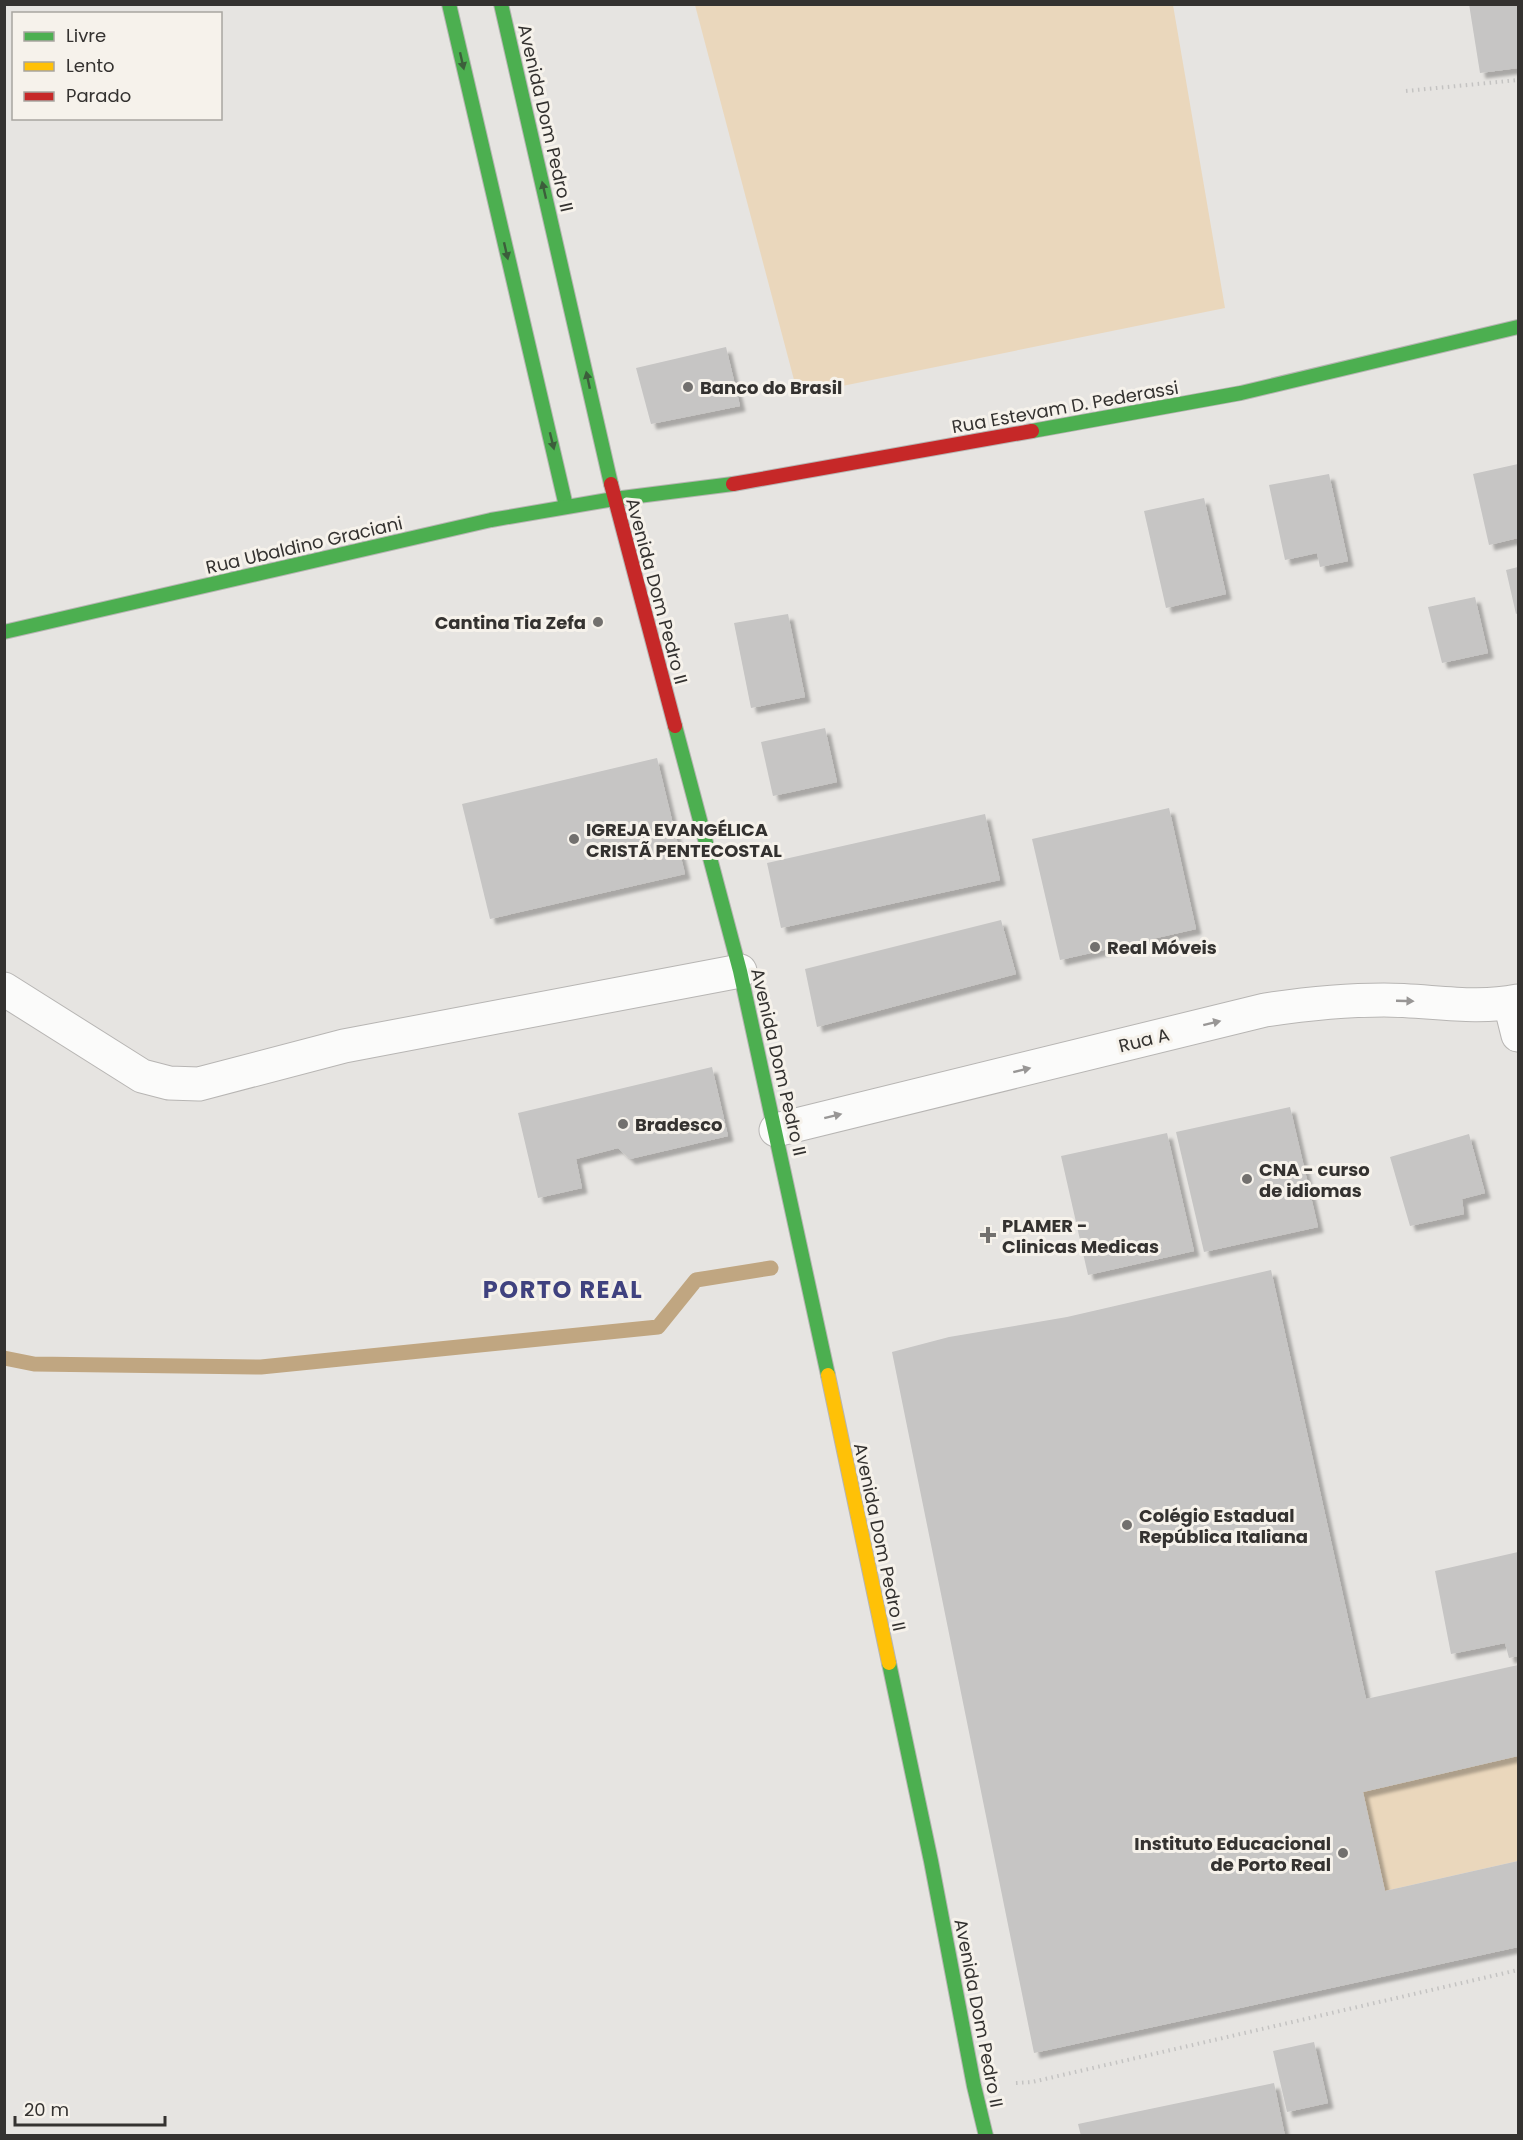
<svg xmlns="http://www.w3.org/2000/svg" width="1523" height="2140" font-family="Poppins,sans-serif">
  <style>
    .green { fill: #ead7bc }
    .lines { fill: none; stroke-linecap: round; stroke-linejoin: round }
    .stream { stroke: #c0a681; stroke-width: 15 }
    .building { fill: #c6c5c4; filter: url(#shadow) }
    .street-casing { stroke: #b7b5b3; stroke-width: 35 }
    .fast-casing { stroke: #b7b5b3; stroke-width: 16 }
    .slow-casing { stroke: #b7b5b3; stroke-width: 16 }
    .jam-casing { stroke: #b7b5b3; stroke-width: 16 }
    .path { stroke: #c4c3c2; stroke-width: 4; stroke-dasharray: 1.5 4.5; stroke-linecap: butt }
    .street { stroke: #fbfbfa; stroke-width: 33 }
    .fast { stroke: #4caf50; stroke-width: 14 }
    .slow { stroke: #ffc107; stroke-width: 14 }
    .jam { stroke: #c62828; stroke-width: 14 }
    .oneway { fill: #3c5e3b }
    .oneway2 { fill: #989695 }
    .poi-dot { fill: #72706e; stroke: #f6f2eb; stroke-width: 2 }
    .labels { text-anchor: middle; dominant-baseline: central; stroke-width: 6; stroke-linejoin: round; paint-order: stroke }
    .street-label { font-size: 18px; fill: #343230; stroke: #f6f2eb }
    .poi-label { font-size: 18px; font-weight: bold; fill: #343230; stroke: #f6f2eb; text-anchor: start }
    .district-label { font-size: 24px; font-weight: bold; letter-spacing: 1.5px; fill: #40427f; stroke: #f6f2eb }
  </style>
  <defs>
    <filter id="shadow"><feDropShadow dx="5.5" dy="5.5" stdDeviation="1.5" flood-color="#0004"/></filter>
  </defs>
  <rect width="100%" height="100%" fill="#e6e4e1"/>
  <g class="green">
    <path d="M695,5H1173L1225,308L798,395Z"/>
    <path d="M1518,1756V1861L1385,1891L1363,1792Z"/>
  </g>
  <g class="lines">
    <path class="stream" d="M4,1358L34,1364L261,1367L658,1327L696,1280L771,1268"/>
  </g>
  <g class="building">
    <path d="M1469,4H1518V68L1480,73Z"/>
    <path d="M726,347L740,406L651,424L636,368Z"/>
    <path d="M1518,464V538L1489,545L1473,474Z"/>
    <path d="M1329,474L1348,561L1320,567L1317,553L1285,560L1269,485Z"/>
    <path d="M1204,498L1226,594L1166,608L1144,511Z"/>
    <path d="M1518,567V613L1516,614L1506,570Z"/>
    <path d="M1475,597L1488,653L1442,663L1428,607Z"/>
    <path d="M788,614L805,697L751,708L734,623Z"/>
    <path d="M825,728L837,782L773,796L761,742Z"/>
    <path d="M657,758L685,874L490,919L462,804Z"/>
    <path d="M1169,808L1196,929L1060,960L1032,839Z"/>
    <path d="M985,814L1000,880L781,928L767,863Z"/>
    <path d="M1001,920L1016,974L817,1027L805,969Z"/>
    <path d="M712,1067L728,1136L630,1159L618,1148L576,1159L582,1188L538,1198L518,1113Z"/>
    <path d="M1290,1107L1318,1227L1204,1252L1176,1132Z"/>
    <path d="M1167,1133L1194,1251L1088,1275L1061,1156Z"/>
    <path d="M1469,1134L1485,1193L1462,1199L1464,1214L1410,1226L1390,1157Z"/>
    <path d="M1271,1270L1366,1699L1518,1665V1756L1363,1792L1385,1891L1518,1861V1947L1034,2053L892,1352L949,1337L1067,1317Z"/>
    <path d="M1518,1552V1656L1509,1658L1505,1643L1451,1654L1435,1571Z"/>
    <path d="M1314,2042L1328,2103L1287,2112L1273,2051Z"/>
    <path d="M1274,2083L1285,2136H1081L1078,2124Z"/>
  </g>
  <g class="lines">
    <g class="street-casing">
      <g id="street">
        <path d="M4,989L142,1076L169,1083L199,1084L344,1046L740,971"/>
        <path d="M1510,1003L1518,1035"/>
        <path d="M776,1130L1265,1010C1305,1004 1344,1000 1384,1000C1429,1000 1474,1010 1518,1001"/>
      </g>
    </g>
    <g class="fast-casing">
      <g id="fast">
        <path d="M449,4L566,506"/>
        <path d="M501,4L611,484"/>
        <path d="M1032,431L1241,393L1518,327"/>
        <path d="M4,632L491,520L614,499L733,484"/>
        <path d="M675,726L740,971L828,1375"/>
        <path d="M889,1663L931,1861L974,2086L986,2136"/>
      </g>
    </g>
    <g class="slow-casing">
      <path id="slow" d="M828,1375L889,1663"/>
    </g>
    <g class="jam-casing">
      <g id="jam">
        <path d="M611,484L675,726"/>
        <path d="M733,484L1032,431"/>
      </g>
    </g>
    <g class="path">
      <path d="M1406,91L1518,80"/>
      <path d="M1016,2083L1032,2082L1518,1970"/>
    </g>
    <use href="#street" class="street"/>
    <use href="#fast" class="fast"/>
    <use href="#slow" class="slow"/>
    <use href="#jam" class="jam"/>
  </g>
  <defs><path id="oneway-solid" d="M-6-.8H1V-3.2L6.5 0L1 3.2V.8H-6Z" transform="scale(1.5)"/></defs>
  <g class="oneway">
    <use href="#oneway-solid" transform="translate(462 61) rotate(77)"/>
    <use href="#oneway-solid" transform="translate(544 190) rotate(-103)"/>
    <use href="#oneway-solid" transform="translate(506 251) rotate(77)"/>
    <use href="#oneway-solid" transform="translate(588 380) rotate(-102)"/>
    <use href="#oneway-solid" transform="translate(552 441) rotate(76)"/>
  </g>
  <g class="oneway2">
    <use href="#oneway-solid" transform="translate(1405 1001) rotate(2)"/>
    <use href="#oneway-solid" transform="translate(1212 1023) rotate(-14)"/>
    <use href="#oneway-solid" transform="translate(1022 1070) rotate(-14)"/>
    <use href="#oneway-solid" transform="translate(833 1116) rotate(-14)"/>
  </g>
  <g class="poi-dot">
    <circle cx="688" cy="387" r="6"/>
    <circle cx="598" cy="622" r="6"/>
    <circle cx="574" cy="839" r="6"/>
    <circle cx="1095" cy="947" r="6"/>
    <circle cx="623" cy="1124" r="6"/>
    <circle cx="1247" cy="1179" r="6"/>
    <path d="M985 1226h6v6h6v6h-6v6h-6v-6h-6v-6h6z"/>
    <circle cx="1127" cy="1525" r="6"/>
    <circle cx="1343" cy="1853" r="6"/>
  </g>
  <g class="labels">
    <g class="street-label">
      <text transform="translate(546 118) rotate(77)">Avenida Dom Pedro II</text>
      <text transform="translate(1065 407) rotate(-10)">Rua Estevam D. Pederassi</text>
      <text transform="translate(304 545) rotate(-13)">Rua Ubaldino Graciani</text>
      <text transform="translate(657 591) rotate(75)">Avenida Dom Pedro II</text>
      <text transform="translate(1144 1040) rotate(-14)">Rua A</text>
      <text transform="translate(779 1062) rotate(77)">Avenida Dom Pedro II</text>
      <text transform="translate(880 1537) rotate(78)">Avenida Dom Pedro II</text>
      <text transform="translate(979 2013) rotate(79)">Avenida Dom Pedro II</text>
    </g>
    <g class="poi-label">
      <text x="700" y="387">Banco do Brasil</text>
      <text x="586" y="622" text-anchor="end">Cantina Tia Zefa</text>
      <text x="586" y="829">IGREJA EVANGÉLICA<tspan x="586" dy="21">CRISTÃ PENTECOSTAL</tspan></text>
      <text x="1107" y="947">Real Móveis</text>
      <text x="635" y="1124">Bradesco</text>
      <text x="1259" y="1169">CNA - curso<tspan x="1259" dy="21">de idiomas</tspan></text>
      <text x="1002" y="1225">PLAMER -<tspan x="1002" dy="21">Clinicas Medicas</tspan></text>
      <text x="1139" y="1515">Colégio Estadual<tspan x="1139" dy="21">República Italiana</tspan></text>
      <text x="1331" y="1843" text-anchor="end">Instituto Educacional<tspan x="1331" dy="21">de Porto Real</tspan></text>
    </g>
    <g class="district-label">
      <text x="563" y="1289">PORTO REAL</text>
    </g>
  </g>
  <rect width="1523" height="2140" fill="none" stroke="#343230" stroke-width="12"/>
  <rect x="12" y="12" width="210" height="108" fill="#f6f2eb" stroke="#a8a5a0" stroke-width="1.5"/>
  <rect x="24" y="32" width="30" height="9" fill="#4caf50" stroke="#a8a5a0" stroke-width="1.5"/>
  <text x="66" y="42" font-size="18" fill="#343230">Livre</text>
  <rect x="24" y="62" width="30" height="9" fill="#ffc107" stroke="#a8a5a0" stroke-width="1.5"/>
  <text x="66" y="72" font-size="18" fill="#343230">Lento</text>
  <rect x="24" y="92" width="30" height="9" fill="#c62828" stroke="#a8a5a0" stroke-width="1.5"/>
  <text x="66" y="102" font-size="18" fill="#343230">Parado</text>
  <path d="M15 2116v9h150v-9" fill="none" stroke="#343230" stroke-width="3"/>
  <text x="24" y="2116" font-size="18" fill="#343230" stroke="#f6f2eb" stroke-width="4.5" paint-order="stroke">20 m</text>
</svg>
